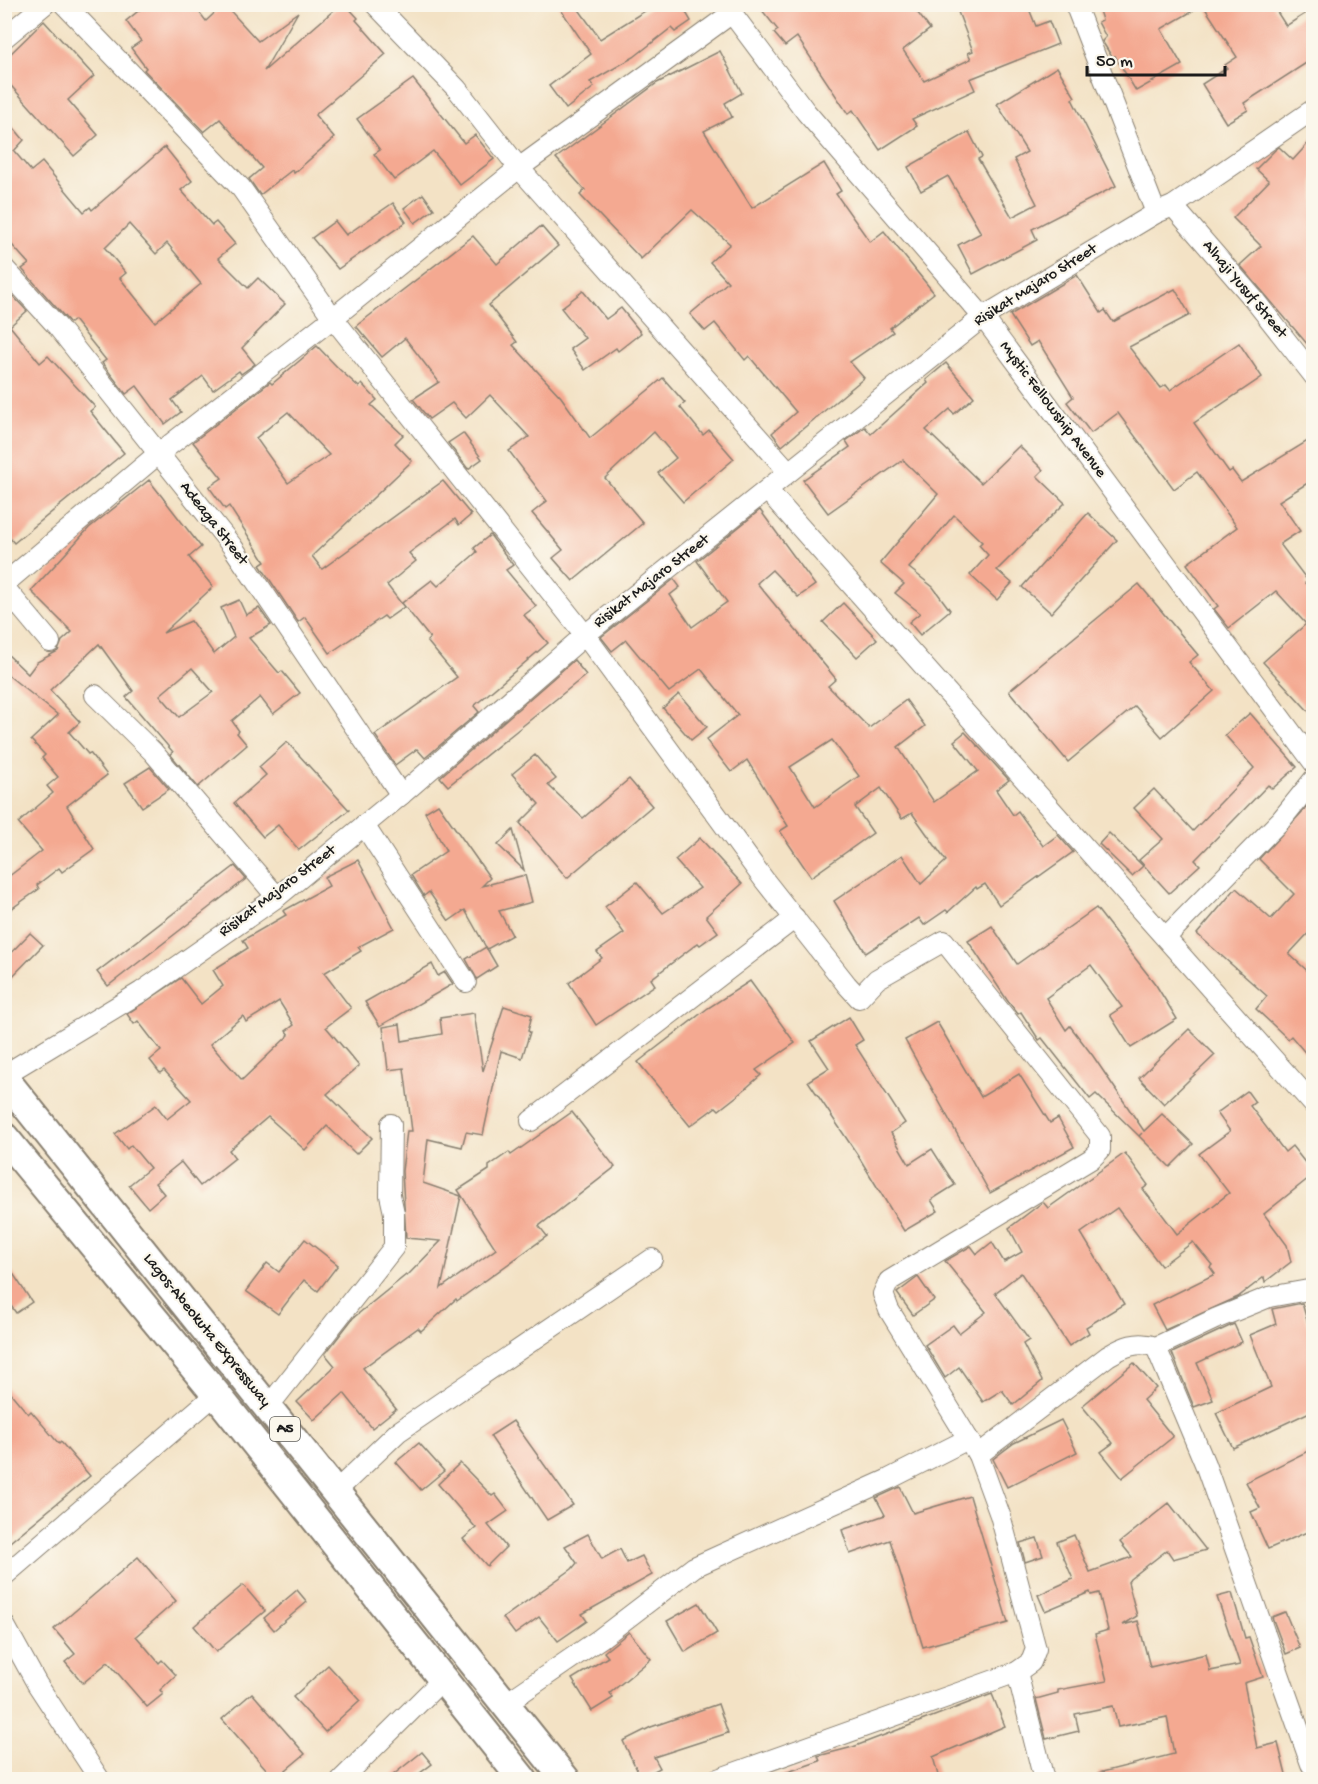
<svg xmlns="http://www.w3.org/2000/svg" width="1318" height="1784" font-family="'Gochi Hand',sans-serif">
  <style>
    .building { fill: #f4a991; fill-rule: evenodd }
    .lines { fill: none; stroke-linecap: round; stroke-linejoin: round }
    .minor-casing { stroke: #887f70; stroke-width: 22 }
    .highway-casing { stroke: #887f70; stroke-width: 32 }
    .minor { stroke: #fff; stroke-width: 20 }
    .highway { stroke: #fff; stroke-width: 28 }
    .labels { text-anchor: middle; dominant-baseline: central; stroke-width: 4.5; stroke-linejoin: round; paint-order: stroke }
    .shield { fill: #fbf7ec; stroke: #5f5e5a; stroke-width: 1.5 }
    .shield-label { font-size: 15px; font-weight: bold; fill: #1c1c1c }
    .street-label { font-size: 16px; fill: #1c1c1c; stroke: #fbf7ec }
  </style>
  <rect width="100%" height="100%" fill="#fbf7ec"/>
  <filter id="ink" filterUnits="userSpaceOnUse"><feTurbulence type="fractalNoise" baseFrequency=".0167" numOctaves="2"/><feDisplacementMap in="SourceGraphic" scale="12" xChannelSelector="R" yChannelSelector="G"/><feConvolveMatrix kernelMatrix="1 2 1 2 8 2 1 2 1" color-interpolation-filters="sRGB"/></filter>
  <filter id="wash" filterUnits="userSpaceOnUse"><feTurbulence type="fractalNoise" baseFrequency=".008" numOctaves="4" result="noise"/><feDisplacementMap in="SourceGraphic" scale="24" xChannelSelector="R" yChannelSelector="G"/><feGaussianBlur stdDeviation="1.35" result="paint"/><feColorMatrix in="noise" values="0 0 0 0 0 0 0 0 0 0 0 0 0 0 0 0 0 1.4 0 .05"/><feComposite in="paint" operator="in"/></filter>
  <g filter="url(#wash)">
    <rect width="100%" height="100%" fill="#f3e2c5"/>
    <g id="blocks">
      <g class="building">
        <path d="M147,4H193L206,21L224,4L258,41L298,12L264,71L341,4H345L358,18L356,20L386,54L315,115L334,138L294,173L292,170L260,195L249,179L262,168L220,119L204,132L144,70L146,68L131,48L141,41L126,21Z"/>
        <path d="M557,4H575L600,39L656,4H681L691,21L675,32L671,28L634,57L590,82L594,87L566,109L549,86L591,54Z"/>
        <path d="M757,4H911L930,29L903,50L924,81L971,59L968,53L973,51L955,4H1027L1036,26L1049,21L1058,44L970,79L975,90L912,119L917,126L880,150L853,110L848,114L797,37L785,46L774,33L778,30Z"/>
        <path d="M1097,4H1272L1286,26L1314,8V58L1244,103L1248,110L1226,123L1202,84L1227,68L1225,65L1237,57L1203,5L1161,29L1182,65L1136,91L1115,56L1112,57L1102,41L1106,37L1098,22L1102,20Z"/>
        <path d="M44,21L94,76L68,100L98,135L74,156L4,78V60Z"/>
        <path d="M720,51L742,93L725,103L732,117L704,131L752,208L824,163L841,191L836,194L870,242L884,231L934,293L890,328L893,332L850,362L864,378L782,446L772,433L796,412L749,356L745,360L715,323L705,331L690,314L728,282L710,262L730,244L692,210L641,259L580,195L585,190L556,158L657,83Z"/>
        <path d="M1057,67L1075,97L1072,99L1116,186L1032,229L1037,240L973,274L958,245L981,233L948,176L921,191L908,167L969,132L982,157L978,159L1012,217L1037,204L1014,159L1027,152L997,104Z"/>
        <path d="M413,79L464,143L475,135L494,159L460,185L433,151L394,180L374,154L380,150L357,119Z"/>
        <path d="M4,116L24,140L14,151L31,171L42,162L84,212L90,207L92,210L165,147L192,181L181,190L212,225L216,222L235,244L218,258L248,288L258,278L285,304L242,348L255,364L241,374L239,371L213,390L203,376L172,400L181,412L165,424L137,386L126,394L102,363L106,360L74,320L70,323L22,269L29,264L4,236ZM129,224L156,254L167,243L201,284L155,322L120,278L126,273L105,248Z"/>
        <path d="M1314,137V352L1240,265L1261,246L1233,218L1269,181L1256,169L1275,150L1279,147L1293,160Z"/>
        <path d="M423,194L434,209L415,223L404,208Z"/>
        <path d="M393,203L406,222L338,269L312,238L335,221L346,235Z"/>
        <path d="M541,226L558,246L489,305L517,342L513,345L561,397L590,438L663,378L685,403L680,407L703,435L709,430L734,459L683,502L658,473L676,458L654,432L605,478L643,523L573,581L553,558L563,550L532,513L547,501L509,451L529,437L490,395L466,418L452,403L429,419L413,399L439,382L405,338L382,357L356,326L473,236L497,264Z"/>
        <path d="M1077,275L1101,313L1105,310L1113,322L1175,289L1190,315L1129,347L1161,388L1166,385L1170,390L1239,343L1262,377L1194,423L1229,472L1232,470L1241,482L1314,437V479L1279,501L1300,531L1280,544L1308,581L1305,583L1314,592V717L1263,662L1306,624L1276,591L1229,628L1214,609L1218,606L1187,564L1237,527L1197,472L1174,489L1118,413L1091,433L1067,402L1073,397L1038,341L1030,346L1010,315Z"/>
        <path d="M583,291L606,319L621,308L641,333L618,351L616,348L585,370L570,349L585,338L561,308Z"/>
        <path d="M12,295L27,311L10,326L40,363L48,356L95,407L90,411L124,453L14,543L4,531V301Z"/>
        <path d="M317,346L340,370L359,387L362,384L377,400L371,405L403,435L395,443L412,461L312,556L322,569L443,481L471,515L459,525L455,519L409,553L416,561L387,585L404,607L387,619L384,616L330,653L305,617L298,622L260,565L265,562L229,506L225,509L209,487L222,478L193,442L270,382L272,384ZM288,412L329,455L288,483L256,438Z"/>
        <path d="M946,363L974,397L954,414L950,409L926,430L981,483L1019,446L1043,470L1037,476L1065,503L997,570L1012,583L997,600L970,575L988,555L979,545L982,542L954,515L909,568L933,587L950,610L920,635L909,622L920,613L895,593L904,584L880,563L938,494L903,460L828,513L803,480L850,447L846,441L865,427L871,434L928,383L926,380Z"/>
        <path d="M463,433L482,459L468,469L448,443Z"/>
        <path d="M149,480L201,547L189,557L213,587L163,633L191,621L214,654L234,637L221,608L239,600L246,615L259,608L271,625L249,638L279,673L282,671L300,693L273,714L260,697L232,721L239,731L237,733L247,745L198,787L170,754L173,752L126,697L133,691L99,644L50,690L80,722L69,732L88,754L90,753L107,775L67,806L94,849L62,872L59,868L37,885L39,889L4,914V880L42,851L18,823L53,793L47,786L58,777L42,758L45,755L31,740L58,715L4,672V651L28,674L37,662L58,651L62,641L72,632L31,591L89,528ZM192,668L213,692L179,717L160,695Z"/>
        <path d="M760,510L815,585L798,597L772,570L757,583L836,679L828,686L869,728L906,700L925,726L898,747L934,802L978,771L954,741L965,732L1009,780L996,790L1013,815L1018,811L1043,846L1058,835L1073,852L999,905L985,884L977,889L976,887L948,912L946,910L924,925L919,918L866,953L834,901L902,855L921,884L946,861L912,813L902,819L881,788L855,807L873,833L811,877L780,831L788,826L747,760L731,772L706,740L738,715L701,669L669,692L626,640L612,651L601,637L674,579L680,587L670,595L692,627L727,602L697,561ZM832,740L859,776L815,807L790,767Z"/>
        <path d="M1088,513L1117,540L1051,613L1022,587Z"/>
        <path d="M490,535L513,565L506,570L536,606L524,615L548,643L474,706L479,712L425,758L417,749L395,765L375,735L457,677L427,641L430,638L402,603L432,580L438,586L477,552L474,548Z"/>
        <path d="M1139,584L1198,655L1189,662L1214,691L1162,737L1135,706L1068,762L1009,691Z"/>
        <path d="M843,603L877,639L857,657L823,622Z"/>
        <path d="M574,660L586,675L448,786L440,777Z"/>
        <path d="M679,694L707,727L691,740L663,708Z"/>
        <path d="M1250,713L1297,767L1272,789L1268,785L1195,860L1200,865L1169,893L1139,860L1163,839L1134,808L1154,789L1193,831L1254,768L1225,735Z"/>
        <path d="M287,742L349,810L299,850L278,825L263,837L234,803L266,775L259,767Z"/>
        <path d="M535,755L556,779L548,785L583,818L629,779L652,806L567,878L520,823L539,804L512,774Z"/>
        <path d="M150,767L169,789L142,807L125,783Z"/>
        <path d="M1314,799V927L1289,954L1314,977V1063L1291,1036L1288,1039L1256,1009L1267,996L1197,934L1236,888L1271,919L1294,894L1259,859Z"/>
        <path d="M438,804L490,878L482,886L525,875L532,902L499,911L512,935L487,949L465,910L449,921L429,892L424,896L411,875L446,851L425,812Z"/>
        <path d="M513,830L524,870L498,845Z"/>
        <path d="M1109,833L1143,866L1132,876L1099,844Z"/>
        <path d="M700,838L742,884L706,916L718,932L700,945L698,943L651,979L655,985L596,1025L569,983L602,958L597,952L624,933L605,907L637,882L663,913L700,888L675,860Z"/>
        <path d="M358,860L394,928L358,947L361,951L324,973L351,1008L326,1027L359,1066L327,1094L372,1138L356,1154L327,1126L305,1150L268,1117L229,1150L235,1158L200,1186L181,1162L155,1183L164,1194L148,1208L129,1185L150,1168L131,1145L127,1149L115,1134L156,1105L167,1119L191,1100L164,1070L160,1073L150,1060L161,1051L138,1021L134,1024L127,1014L181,978L201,1004L223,986L213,970L248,948L243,940L286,915L283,911L329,886L324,877ZM279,1001L294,1025L286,1031L289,1035L242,1080L210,1044L243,1016L246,1022Z"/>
        <path d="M235,866L246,879L108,986L97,972Z"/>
        <path d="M1096,908L1156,985L1177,1019L1131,1048L1110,1015L1122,1007L1091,965L1046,998L1066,1030L1070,1026L1093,1056L1144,1131L1162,1114L1193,1144L1170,1167L1139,1136L1142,1133L1139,1136L1096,1094L1090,1099L1042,1038L1039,1040L1021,1012L1018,1014L1007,1000L968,941L992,926L1017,964Z"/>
        <path d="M30,933L43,945L4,985V960Z"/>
        <path d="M486,947L497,966L477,979L466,959Z"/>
        <path d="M432,964L438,976L445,972L453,984L380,1026L365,1002Z"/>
        <path d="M750,981L795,1043L756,1070L761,1075L737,1096L719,1110L716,1107L690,1126L638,1062L708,1008Z"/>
        <path d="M504,1006L532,1015L528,1031L530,1032L522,1058L501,1051L483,1135L466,1132L462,1147L428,1139L423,1183L461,1196L441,1288L496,1249L458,1190L489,1170V1166L509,1152L511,1155L572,1112L615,1167L539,1226L547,1236L457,1301L456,1299L421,1331L418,1328L363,1368L396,1409L372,1428L344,1393L314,1420L297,1402L335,1366L325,1354L353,1318L406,1275L407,1276L441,1241L406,1238L402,1171L407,1131H412L404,1068L388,1070L383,1027L400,1024L402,1041L442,1034L440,1018L474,1013L483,1071Z"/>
        <path d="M849,1017L863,1040L855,1045L905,1123L891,1133L909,1164L932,1149L955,1185L931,1200L938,1211L904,1231L857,1154L808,1081L829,1068L811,1041Z"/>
        <path d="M937,1022L981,1097L1019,1074L1050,1123L1058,1118L1074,1147L990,1193L905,1040Z"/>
        <path d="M1189,1029L1215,1055L1164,1104L1139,1078Z"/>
        <path d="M1247,1091L1255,1102L1250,1106L1285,1152L1292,1146L1314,1174L1264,1214L1287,1245L1291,1262L1265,1282L1264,1277L1238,1297L1165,1330L1152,1305L1215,1274L1210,1267L1212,1265L1193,1242L1161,1266L1117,1208L1081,1233L1124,1304L1086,1327L1089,1333L1069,1346L1021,1273L995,1293L1029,1340L1023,1344L1042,1381L1013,1405L1002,1390L983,1402L959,1367L945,1378L925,1345L953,1325L959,1333L986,1312L945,1261L971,1246L977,1254L992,1242L1004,1262L1022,1252L1009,1228L1043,1202L1048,1208L1125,1153L1148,1185L1143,1189L1177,1234L1229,1193L1199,1154L1230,1131L1217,1113Z"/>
        <path d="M305,1239L338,1265L318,1291L304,1280L278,1314L246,1291L267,1263L279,1272Z"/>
        <path d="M4,1260L32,1302L16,1313L4,1296Z"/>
        <path d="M918,1277L934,1300L913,1315L897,1293Z"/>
        <path d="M1302,1303L1314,1344V1410L1233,1448L1216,1413L1271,1387L1250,1335L1276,1324L1272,1309Z"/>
        <path d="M1234,1324L1242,1342L1197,1363L1213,1400L1194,1407L1172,1353Z"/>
        <path d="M1134,1363L1156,1388L1143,1400L1173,1437L1122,1478L1101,1452L1113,1443L1082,1406Z"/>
        <path d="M4,1385L28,1414L31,1411L59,1444L61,1442L90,1476L4,1547Z"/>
        <path d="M1061,1420L1077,1452L1007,1487L993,1459L1014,1443Z"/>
        <path d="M513,1421L573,1505L547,1520L490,1436Z"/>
        <path d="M419,1443L444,1471L421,1490L396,1462Z"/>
        <path d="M1314,1448V1529L1268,1549L1251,1512L1260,1508L1246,1482Z"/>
        <path d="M460,1463L492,1496L495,1494L508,1511L488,1525L506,1547L487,1566L463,1539L476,1528L438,1484Z"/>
        <path d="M900,1487L913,1513L970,1496L1008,1623L923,1647L890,1540L850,1554L842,1530L885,1515L876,1498Z"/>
        <path d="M1169,1503L1206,1550L1173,1559L1167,1550L1130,1579L1128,1582L1137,1616L1123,1625L1138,1621L1150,1667L1206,1654L1210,1671L1240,1665L1217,1597L1232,1593L1245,1638L1249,1637L1263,1677L1244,1683L1257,1748L1278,1743L1287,1779H1098V1773L1174,1754L1167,1717L1118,1727L1113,1706L1075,1714L1079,1731L1046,1739L1036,1699L1058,1693V1690L1107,1681L1095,1634L1108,1630L1099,1593L1091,1595L1090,1592L1045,1611L1038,1595L1073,1579L1057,1542L1074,1535L1090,1572L1132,1557L1120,1542Z"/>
        <path d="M588,1534L602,1559L620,1549L627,1563L642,1556L652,1575L582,1614L587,1621L558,1641L539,1617L515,1634L503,1618L572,1569L577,1563L565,1546Z"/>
        <path d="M1037,1538L1043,1556L1025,1562L1020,1543Z"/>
        <path d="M138,1557L176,1601L136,1636L159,1663L162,1660L176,1675L160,1690L163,1694L147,1707L108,1662L83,1683L65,1662L75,1654L54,1629Z"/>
        <path d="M243,1585L265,1611L216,1652L194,1626Z"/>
        <path d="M297,1590L307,1602L274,1630L264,1618Z"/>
        <path d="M699,1603L717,1633L685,1652L667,1621Z"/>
        <path d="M1285,1612L1300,1648L1286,1654L1272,1617Z"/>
        <path d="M629,1632L651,1659L610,1693L613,1698L592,1711L572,1679L608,1657L604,1652Z"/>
        <path d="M328,1665L360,1700L325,1732L293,1697Z"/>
        <path d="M252,1693L305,1754L275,1779L222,1719Z"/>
        <path d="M992,1694L1005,1726L933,1757L939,1779H774L773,1777L820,1761L818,1756L853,1747Z"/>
        <path d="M718,1704L728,1733L654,1757L660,1768L641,1778L623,1741L651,1727Z"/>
        <path d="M422,1752L432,1764L412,1779H388Z"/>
      </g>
    </g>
  </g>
  <g filter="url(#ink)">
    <use href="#blocks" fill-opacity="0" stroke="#887f70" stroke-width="1.5"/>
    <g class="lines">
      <g class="minor-casing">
        <g id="minor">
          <path d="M64,4L241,188L333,318L585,635L765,881L847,985L859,998L877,979L944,941L1100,1136V1150L1091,1159L889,1281L883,1294L889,1310L978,1455L1000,1515L1036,1649L1031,1662L1017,1672L715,1780"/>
          <path d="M375,4L457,89L519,168L788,471"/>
          <path d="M725,4L806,112L983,317L1314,763"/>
          <path d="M1075,4L1156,213"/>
          <path d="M4,38L45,4"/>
          <path d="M1173,206L1252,297L1314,376"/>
          <path d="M4,268L57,326L232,546L401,795"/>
          <path d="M768,491L1314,1105"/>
          <path d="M4,584L158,454L333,318L519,168L732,13"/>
          <path d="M4,587L50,642"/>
          <path d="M95,695L153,752L277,897"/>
          <path d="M364,825L466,982"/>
          <path d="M1166,937L1281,820L1314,779"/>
          <path d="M4,1075L141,992L277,897L401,795L585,635L983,317L1156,213L1173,206L1314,109"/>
          <path d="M531,1121L795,918"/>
          <path d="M1156,1347L1205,1464L1311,1764"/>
          <path d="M268,1407L394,1247V1213L390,1195L391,1124"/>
          <path d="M978,1455L1108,1356C1123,1347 1138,1340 1156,1347L1215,1319L1269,1297L1314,1289"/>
          <path d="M335,1492L398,1432L652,1259"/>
          <path d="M4,1576L216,1394"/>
          <path d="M4,1624L37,1684L100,1780"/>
          <path d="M1017,1672L1044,1780"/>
          <path d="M505,1704L601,1638L694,1567L889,1479L968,1439"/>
          <path d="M341,1780L442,1680"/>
        </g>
      </g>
      <g class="highway-casing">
        <g id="highway">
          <path d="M4,1078L566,1780"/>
          <path d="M4,1137L216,1394L523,1780"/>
        </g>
      </g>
      <use href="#minor" class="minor"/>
      <use href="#highway" class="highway"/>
    </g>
  </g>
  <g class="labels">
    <rect class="shield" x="270" y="1417" width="30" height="24" rx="4.5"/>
    <g class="shield-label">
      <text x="285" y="1429">A5</text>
    </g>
    <g class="street-label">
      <text transform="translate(1036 286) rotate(-32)">Risikat Majaro Street</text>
      <text transform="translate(1244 290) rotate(50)">Alhaji Yusuf Street</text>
      <text transform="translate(1052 410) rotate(53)">Mystic Fellowship Avenue</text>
      <text transform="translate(213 524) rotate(52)">Adeaga Street</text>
      <text transform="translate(652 582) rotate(-38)">Risikat Majaro Street</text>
      <text transform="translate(278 892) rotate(-37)">Risikat Majaro Street</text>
      <text transform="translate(206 1331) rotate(51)">Lagos-Abeokuta Expressway</text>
    </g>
  </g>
  <rect width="1318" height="1784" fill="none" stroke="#fbf7ec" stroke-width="24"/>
  <path d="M1087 66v9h138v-9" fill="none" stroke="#1c1c1c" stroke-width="3"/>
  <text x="1096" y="66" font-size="18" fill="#1c1c1c" stroke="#fbf7ec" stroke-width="4.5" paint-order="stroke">50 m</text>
</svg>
